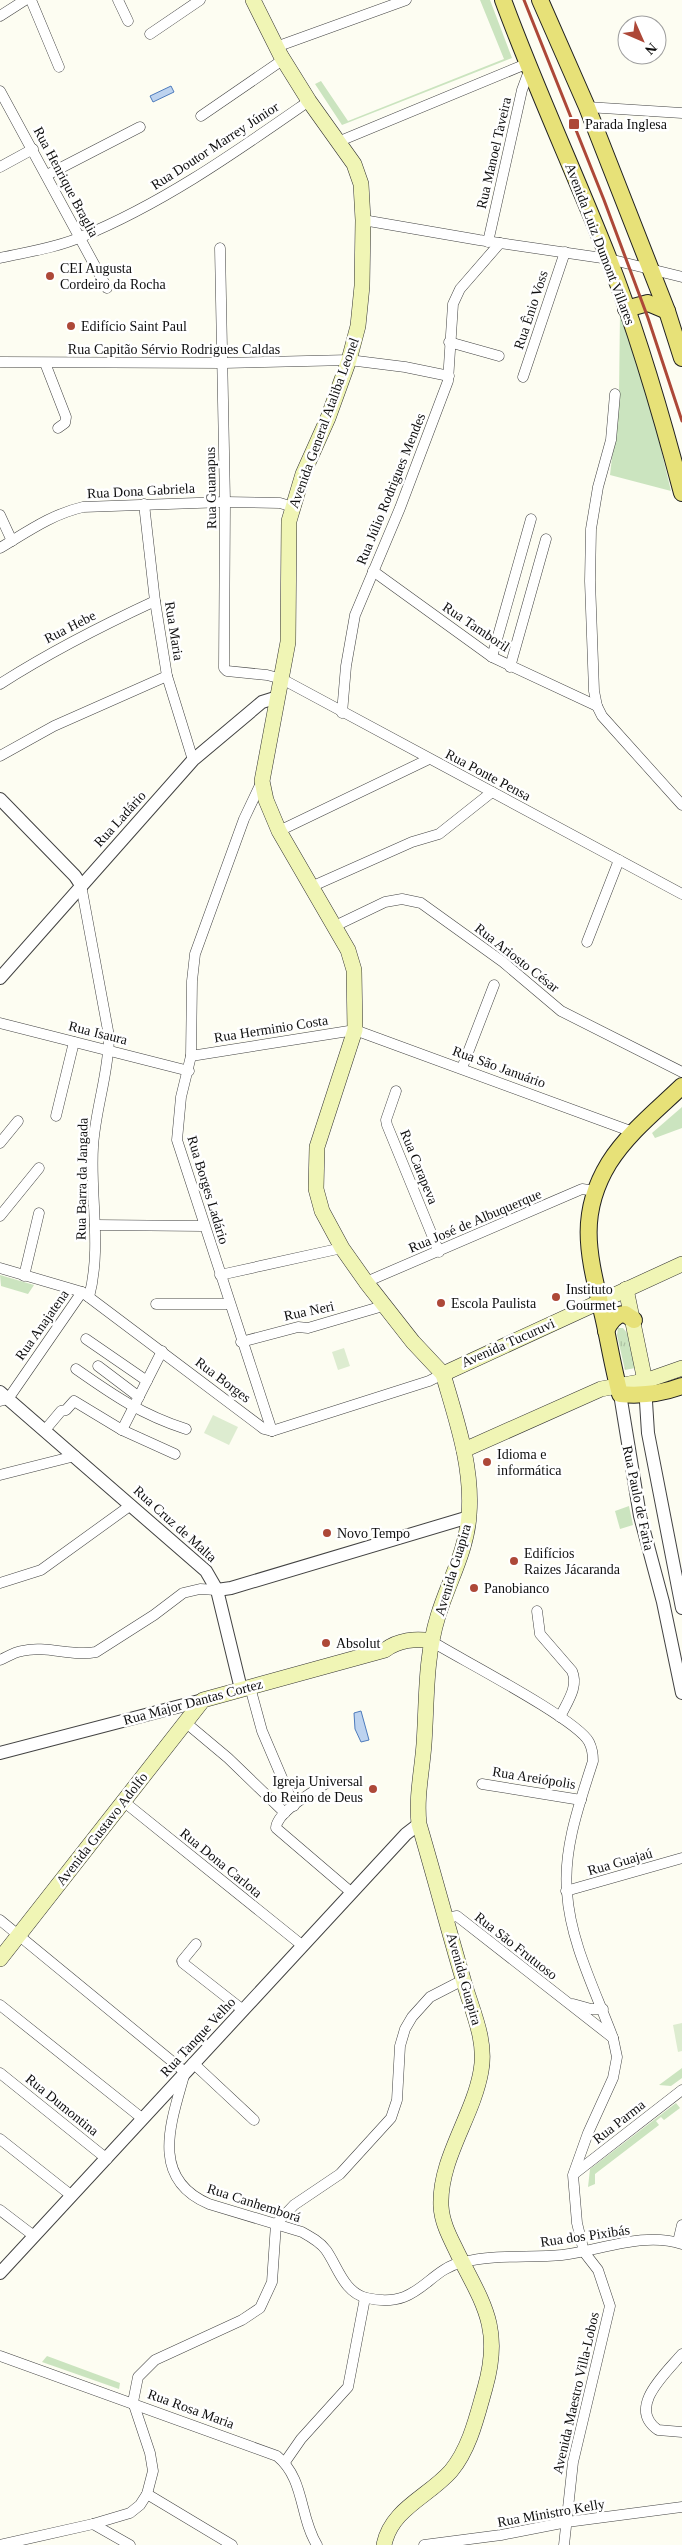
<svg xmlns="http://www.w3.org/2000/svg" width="682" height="2545" font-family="Georgia,serif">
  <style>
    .grass { fill: url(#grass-tufts) }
    .park { fill: #cbe4bf }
    .pitch { fill: #ddecd0 }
    .water { fill: #bdd3ef; stroke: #4d7bbc }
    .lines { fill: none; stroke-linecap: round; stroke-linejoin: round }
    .minor-casing { stroke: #424242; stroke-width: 11 }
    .tertiary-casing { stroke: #424242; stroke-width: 14 }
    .secondary-casing { stroke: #313131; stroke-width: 16 }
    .primary-casing { stroke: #202020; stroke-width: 18 }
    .minor { stroke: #fff; stroke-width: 10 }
    .tertiary { stroke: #fff; stroke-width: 12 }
    .secondary { stroke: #f0f5b5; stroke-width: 15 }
    .primary { stroke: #e7e178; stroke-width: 16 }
    .rail { stroke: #ad4838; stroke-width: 3 }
    .poi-dot { fill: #ad4838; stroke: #fff; stroke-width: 2 }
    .labels { text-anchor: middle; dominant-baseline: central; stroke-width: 5; stroke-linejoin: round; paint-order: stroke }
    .poi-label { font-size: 14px; fill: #0f0f0f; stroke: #fff; text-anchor: start }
    .street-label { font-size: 14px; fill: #0f0f0f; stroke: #fff }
  </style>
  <defs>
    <pattern id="grass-tufts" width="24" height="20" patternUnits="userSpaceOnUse" patternTransform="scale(1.25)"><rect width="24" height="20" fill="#cbe4bf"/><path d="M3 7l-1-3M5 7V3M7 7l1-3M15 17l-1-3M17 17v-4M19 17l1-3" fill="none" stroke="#adc2a3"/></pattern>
  </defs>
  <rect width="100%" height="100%" fill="#fdfdf2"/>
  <path class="grass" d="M618,1328H623L627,1333L635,1368L625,1370L617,1335Z"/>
  <g class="park">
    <path d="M480,0H490L512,58L342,125L315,84L321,81L348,121L504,59Z"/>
    <path d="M620,313L654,420L671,491L610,475L619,395Z"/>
    <path d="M682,1107V1128L655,1138L652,1133Z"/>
    <path d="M0,1275L34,1285L28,1294L1,1286Z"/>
    <path d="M629,1506L633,1525L620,1529L615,1511Z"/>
    <path d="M682,2068V2078L671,2086L659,2085Z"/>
    <path d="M676,2103L680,2108L664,2120L661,2117L656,2121L659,2125L595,2174V2184L588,2187L590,2169Z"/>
    <path d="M47,2356L120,2383L119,2389L42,2362Z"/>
  </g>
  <g class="pitch">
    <path d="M344,1348L350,1366L338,1370L332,1352Z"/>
    <path d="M213,1415L238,1427L229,1445L204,1433Z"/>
    <path d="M682,2023V2051L678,2052L673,2025Z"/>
  </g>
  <g class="water">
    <path d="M171,86L174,92L153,102L150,96Z"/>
    <path d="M361,1711L369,1740L361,1742L355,1729L354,1713Z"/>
  </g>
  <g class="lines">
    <g class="minor-casing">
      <g id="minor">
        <path d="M31,0L59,67"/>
        <path d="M118,0L128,21"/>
        <path d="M0,16L25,0"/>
        <path d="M150,34L200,0"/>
        <path d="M276,47L406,0"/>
        <path d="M0,91L107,288"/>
        <path d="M587,107L682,113"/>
        <path d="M201,116L284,59"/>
        <path d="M340,141L526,64"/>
        <path d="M0,167L33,149"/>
        <path d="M47,175L140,127"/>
        <path d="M363,220L479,240L609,259L682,277"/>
        <path d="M488,242L522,90L529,71"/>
        <path d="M220,248L225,502L224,668L227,671L267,675L282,679L682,894"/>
        <path d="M0,258C26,252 56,248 81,237C164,203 237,151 309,101"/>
        <path d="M449,342L499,356"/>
        <path d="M0,362L223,363L349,360L405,367L449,376"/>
        <path d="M45,363L66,417L65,423L58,428"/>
        <path d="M523,377L565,252"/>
        <path d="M615,394L611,440L598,487L591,529L590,581L594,691L597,706L602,716L682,805"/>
        <path d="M144,504L155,601L167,676L193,760"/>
        <path d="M0,515L12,541"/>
        <path d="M0,548C27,532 52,514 83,507L225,502L280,503L293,507"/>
        <path d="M373,571L492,657L597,706"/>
        <path d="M492,657L531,519"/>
        <path d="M510,667L546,539"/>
        <path d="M0,684C50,652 101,626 155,601"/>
        <path d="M342,713L346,666L355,615L400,508L448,381L453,304L460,289L500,243"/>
        <path d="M0,756L54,726L167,676"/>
        <path d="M262,781L244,819L195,954L192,981L191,1056L181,1097L177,1140L272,1431"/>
        <path d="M279,831L429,759"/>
        <path d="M81,885L109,1036C109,1073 95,1110 93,1147C90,1196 102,1248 89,1297"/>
        <path d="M313,886L412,842L439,834L492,792"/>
        <path d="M335,926L385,902L402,899L421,903L503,962L561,1011L682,1072"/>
        <path d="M587,942L619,860"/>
        <path d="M0,1023L189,1071"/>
        <path d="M191,1056L355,1030L633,1132"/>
        <path d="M462,1068L494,985"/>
        <path d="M396,1091L386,1120L387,1125L439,1252"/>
        <path d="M56,1116L74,1042"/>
        <path d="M0,1143L18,1121"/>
        <path d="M0,1216L39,1168"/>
        <path d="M95,1225L203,1226"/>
        <path d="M0,1268L82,1292L264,1429L272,1431L429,1381L443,1374"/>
        <path d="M220,1275L342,1248"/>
        <path d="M24,1276L39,1213"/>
        <path d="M366,1282L582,1189L589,1190L594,1194"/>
        <path d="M156,1304H229"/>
        <path d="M86,1339L147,1381"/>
        <path d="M241,1342L298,1327L308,1328L383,1306"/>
        <path d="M98,1366L139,1397"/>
        <path d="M76,1369C113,1395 142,1415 186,1429"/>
        <path d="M0,1401L8,1399L82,1292"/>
        <path d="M45,1430L61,1411L66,1410L74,1401L122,1430L175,1454"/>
        <path d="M122,1430L162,1351"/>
        <path d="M0,1475L75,1456"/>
        <path d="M0,1583L41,1570L131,1505"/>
        <path d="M537,1611L540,1634L572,1671C579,1687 567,1702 560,1717"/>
        <path d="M431,1641C460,1659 577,1719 589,1742C592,1748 593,1755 593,1761C580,1802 563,1848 567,1892C570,1942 596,1992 613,2038L617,2057L613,2078L588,2133L573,2175L577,2223L584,2252L598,2270L610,2306L573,2462L564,2545"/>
        <path d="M0,1660C7,1657 14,1652 22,1651C46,1645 72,1657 96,1652L154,1615L183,1593L200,1589L217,1590"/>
        <path d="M250,1687L262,1731L294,1806"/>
        <path d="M185,1722L228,1758L285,1813"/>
        <path d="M328,1782C315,1791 277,1811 276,1828L352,1893"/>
        <path d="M482,1784L581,1800"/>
        <path d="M123,1801L303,1946"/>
        <path d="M566,1891L682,1858"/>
        <path d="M446,1918L457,1916L613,2038"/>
        <path d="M0,1920L185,2072C172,2120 148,2178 209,2204L302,2232C311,2237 320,2242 326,2250C338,2267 344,2293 367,2298C419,2310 426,2270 463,2262C495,2254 530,2258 562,2255C600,2251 643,2231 682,2244"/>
        <path d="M196,1944L182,1961L183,1963L243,2010"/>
        <path d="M573,2004L591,2009H603"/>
        <path d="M0,2005L143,2119"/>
        <path d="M193,2063L254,2120"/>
        <path d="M0,2073L107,2159"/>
        <path d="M0,2139L72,2196"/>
        <path d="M574,2174L682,2090"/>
        <path d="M0,2210L34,2236"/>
        <path d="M678,2242L682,2225"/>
        <path d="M682,2354C666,2373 626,2408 658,2430L682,2432"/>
        <path d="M0,2356L277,2456C305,2479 299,2516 317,2545"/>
        <path d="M285,2462L301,2439L348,2387L365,2298"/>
        <path d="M147,2494L232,2545"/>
        <path d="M93,2524L130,2545"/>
        <path d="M0,2545L93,2524L130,2513L140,2505L147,2494L153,2471L150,2453L133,2402L138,2377L155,2360L242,2320L260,2308L272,2282L276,2224L294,2205L340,2174L391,2118L397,2100L400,2046L405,2029L412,2017L430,1997L463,1980"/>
        <path d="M424,2545L501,2535L567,2522L682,2507"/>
      </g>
    </g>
    <g class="tertiary-casing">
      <g id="tertiary">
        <path d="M0,799L75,876L81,885"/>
        <path d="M0,978L193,760L262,702L278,697"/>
        <path d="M645,1386L648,1433L682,1608"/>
        <path d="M0,1392L206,1571L217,1590L241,1689"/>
        <path d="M620,1394L640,1516L663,1602L682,1693"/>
        <path d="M217,1590L231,1588L469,1517"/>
        <path d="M0,1753L203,1700"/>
        <path d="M0,2273L406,1834L419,1824"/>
      </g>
    </g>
    <g class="secondary-casing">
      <g id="secondary">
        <path d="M253,0L281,56L309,101L354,164L361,184L363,220L362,286L358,326L349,360L328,418L303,474L289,521L288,642L262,781L266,800L279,831L348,950L354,970L355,1030L317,1147L316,1189L322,1211L342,1248L366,1282L413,1342L443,1374"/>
        <path d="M626,1289L645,1381"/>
        <path d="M443,1374L682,1264"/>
        <path d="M464,1450L601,1389L645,1381L682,1368"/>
        <path d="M0,1959L203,1700L385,1650C398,1640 416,1638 431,1641"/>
        <path d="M384,2545C391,2509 428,2497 451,2471C470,2448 477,2416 485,2388C502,2329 484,2305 458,2254C451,2239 442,2224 441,2206C439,2159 473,2117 481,2071C487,2039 471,2009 463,1979C448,1928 434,1875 419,1824C416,1796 422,1772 424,1744C427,1701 425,1658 438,1616C448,1583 467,1550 469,1515C473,1467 456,1419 443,1374"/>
      </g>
    </g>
    <g class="primary-casing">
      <g id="primary">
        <path d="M503,0C535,87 574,171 608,257C638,334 661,413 682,493"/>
        <path d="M540,0L587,107L667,311L682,358"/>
        <path d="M626,309L648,303L667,311"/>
        <path d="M682,1086C657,1110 628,1133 609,1163C576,1217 590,1259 603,1316C609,1342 613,1368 620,1394C642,1396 661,1394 682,1386"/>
        <path d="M606,1331C610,1322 615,1314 625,1314L634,1320"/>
      </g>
    </g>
    <use href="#minor" class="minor"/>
    <use href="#tertiary" class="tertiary"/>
    <use href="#secondary" class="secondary"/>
    <use href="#primary" class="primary"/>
    <path class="rail" d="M524,0L604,200L648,318L682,421"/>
  </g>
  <g class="poi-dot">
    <rect x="568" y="118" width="12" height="12" rx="2.5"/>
    <circle cx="50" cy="276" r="5"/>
    <circle cx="71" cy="326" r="5"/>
    <circle cx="556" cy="1297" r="5"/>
    <circle cx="441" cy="1303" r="5"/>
    <circle cx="487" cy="1462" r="5"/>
    <circle cx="327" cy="1533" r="5"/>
    <circle cx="514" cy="1561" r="5"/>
    <circle cx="474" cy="1588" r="5"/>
    <circle cx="326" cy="1643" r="5"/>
    <circle cx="373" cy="1789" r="5"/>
  </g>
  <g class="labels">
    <g class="poi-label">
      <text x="585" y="124">Parada Inglesa</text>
      <text x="60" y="268">CEI Augusta<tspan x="60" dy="16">Cordeiro da Rocha</tspan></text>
      <text x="81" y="326">Edifício Saint Paul</text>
      <text x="566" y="1289">Instituto<tspan x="566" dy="16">Gourmet</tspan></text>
      <text x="451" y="1303">Escola Paulista</text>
      <text x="497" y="1454">Idioma e<tspan x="497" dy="16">informática</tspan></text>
      <text x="337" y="1533">Novo Tempo</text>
      <text x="524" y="1553">Edifícios<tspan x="524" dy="16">Raizes Jácaranda</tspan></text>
      <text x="484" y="1588">Panobianco</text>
      <text x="336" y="1643">Absolut</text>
      <text x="363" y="1781" text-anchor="end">Igreja Universal<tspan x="363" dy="16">do Reino de Deus</tspan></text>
    </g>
    <g class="street-label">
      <text transform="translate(215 146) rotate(-33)">Rua Doutor Marrey Júnior</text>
      <text transform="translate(494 153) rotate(-77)">Rua Manoel Taveira</text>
      <text transform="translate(66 182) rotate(62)">Rua Henrique Braglia</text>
      <text transform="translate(600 244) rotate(69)">Avenida Luiz Dumont Villares</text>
      <text transform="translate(531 310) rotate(-72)">Rua Ênio Voss</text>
      <text x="174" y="349">Rua Capitão Sérvio Rodrigues Caldas</text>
      <text transform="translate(324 423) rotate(-70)">Avenida General Ataliba Leonel</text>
      <text transform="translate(211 488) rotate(-91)">Rua Guanapus</text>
      <text transform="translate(391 489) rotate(-68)">Rua Júlio Rodrigues Mendes</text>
      <text transform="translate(141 491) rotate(-3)">Rua Dona Gabriela</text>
      <text transform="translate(70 627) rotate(-27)">Rua Hebe</text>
      <text transform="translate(476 627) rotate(34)">Rua Tamboril</text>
      <text transform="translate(174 631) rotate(81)">Rua Maria</text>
      <text transform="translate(488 775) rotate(28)">Rua Ponte Pensa</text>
      <text transform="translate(120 819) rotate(-48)">Rua Ladário</text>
      <text transform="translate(517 958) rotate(38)">Rua Ariosto César</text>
      <text transform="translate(271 1029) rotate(-9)">Rua Herminio Costa</text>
      <text transform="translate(98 1033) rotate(14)">Rua Isaura</text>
      <text transform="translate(499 1067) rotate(20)">Rua São Januário</text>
      <text transform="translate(419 1167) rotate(68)">Rua Carapeva</text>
      <text transform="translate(82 1179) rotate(-89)">Rua Barra da Jangada</text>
      <text transform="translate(208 1190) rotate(73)">Rua Borges Ladário</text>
      <text transform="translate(475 1221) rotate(-23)">Rua José de Albuquerque</text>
      <text transform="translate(309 1311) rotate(-12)">Rua Neri</text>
      <text transform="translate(42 1325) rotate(-55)">Rua Anajatena</text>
      <text transform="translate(508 1343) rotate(-24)">Avenida Tucuruvi</text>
      <text transform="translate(223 1380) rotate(37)">Rua Borges</text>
      <text transform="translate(638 1498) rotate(78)">Rua Paulo de Faria</text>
      <text transform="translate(175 1524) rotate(42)">Rua Cruz de Malta</text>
      <text transform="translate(453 1570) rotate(-73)">Avenida Guapira</text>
      <text transform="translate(193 1702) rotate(-15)">Rua Major Dantas Cortez</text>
      <text transform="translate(534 1778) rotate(9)">Rua Areiópolis</text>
      <text transform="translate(102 1829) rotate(-52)">Avenida Gustavo Adolfo</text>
      <text transform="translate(620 1862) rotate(-16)">Rua Guajaú</text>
      <text transform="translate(221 1863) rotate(39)">Rua Dona Carlota</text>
      <text transform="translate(516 1946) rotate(38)">Rua São Frutuoso</text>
      <text transform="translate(464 1979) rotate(74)">Avenida Guapira</text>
      <text transform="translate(198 2037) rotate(-47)">Rua Tanque Velho</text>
      <text transform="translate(62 2105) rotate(39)">Rua Dumontina</text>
      <text transform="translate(619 2122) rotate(-38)">Rua Parma</text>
      <text transform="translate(254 2203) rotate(18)">Rua Canhemborá</text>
      <text transform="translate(585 2236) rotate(-8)">Rua dos Pixibás</text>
      <text transform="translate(576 2393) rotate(-77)">Avenida Maestro Villa-Lobos</text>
      <text transform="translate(191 2409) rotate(20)">Rua Rosa Maria</text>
      <text transform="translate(551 2513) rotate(-10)">Rua Ministro Kelly</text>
    </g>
  </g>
  <g transform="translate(642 40) rotate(135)"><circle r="24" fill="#ffffff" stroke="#9f9f9f"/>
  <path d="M0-4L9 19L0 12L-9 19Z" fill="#ad4838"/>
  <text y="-8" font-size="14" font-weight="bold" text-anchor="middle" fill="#0f0f0f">N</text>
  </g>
</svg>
